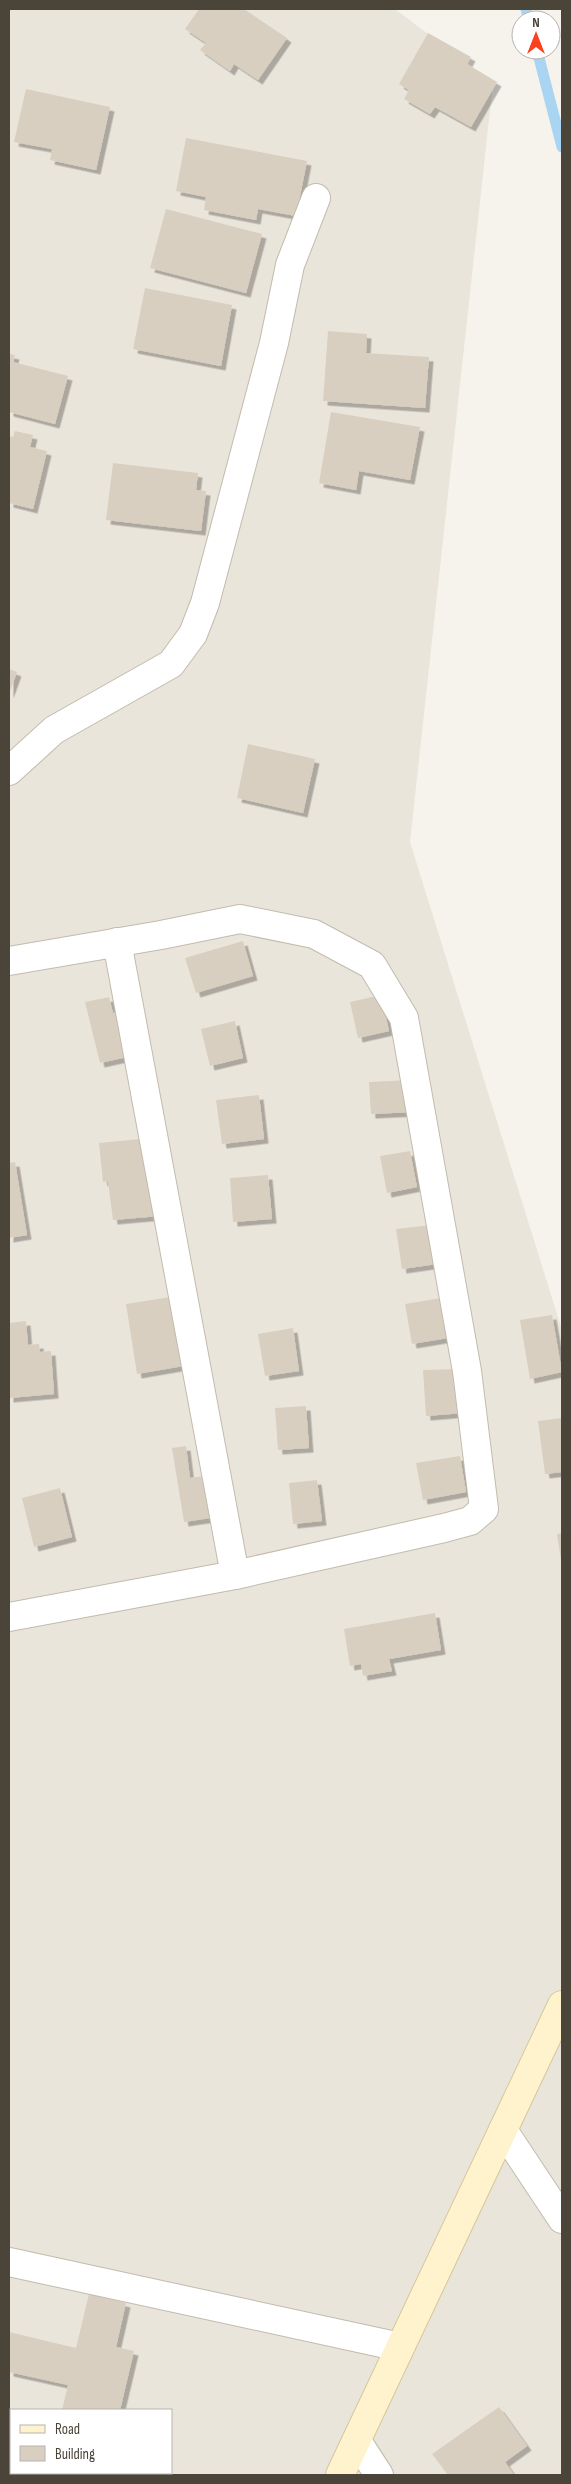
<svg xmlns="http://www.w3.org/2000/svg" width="571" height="2484" font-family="'Sofia Sans Condensed',sans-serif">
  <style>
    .residential { fill: #eae5da; fill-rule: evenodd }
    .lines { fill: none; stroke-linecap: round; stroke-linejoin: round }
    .stream { stroke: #a9d4f2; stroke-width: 11 }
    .building { fill: #d8cfc1; filter: url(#shadow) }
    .street-casing { stroke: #c2bbae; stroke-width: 30 }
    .secondary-casing { stroke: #d6c79b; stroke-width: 30 }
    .street { stroke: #fff; stroke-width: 28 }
    .secondary { stroke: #fff3cd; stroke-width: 28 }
  </style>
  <defs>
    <filter id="shadow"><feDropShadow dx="4.5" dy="4.5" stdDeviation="0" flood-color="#0004"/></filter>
  </defs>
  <rect width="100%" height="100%" fill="#f6f3ec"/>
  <path class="residential" d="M9,9H395L493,83L410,842L562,1330V2475H9ZM11,2410H171V2473H11Z"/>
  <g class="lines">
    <g class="stream">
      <path d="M526,9L529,20"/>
      <path d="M537,50L562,147"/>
    </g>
  </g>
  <g class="building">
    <path d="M199,9H244L287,38L258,80L234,64L230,71L200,50L206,43L185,29Z"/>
    <path d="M428,33L471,57L467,64L497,82L471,127L435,107L430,114L404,99L409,90L399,84Z"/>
    <path d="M26,89L110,107L96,170L50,160L52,149L14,142Z"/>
    <path d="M186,138L307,161L296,216L258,209L256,220L204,210L206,197L176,191Z"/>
    <path d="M166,209L262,234L246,293L150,268Z"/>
    <path d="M145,288L232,305L221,366L133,349Z"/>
    <path d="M328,331L367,334L366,353L429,357L425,408L323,401Z"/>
    <path d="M9,354L15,355L13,362L68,376L55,424L9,412Z"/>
    <path d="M331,412L420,427L410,480L359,471L356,490L319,483Z"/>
    <path d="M15,431L33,435L30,447L47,451L33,509L9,503V436L13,437Z"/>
    <path d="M113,463L198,473L196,490L206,491L201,531L106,520Z"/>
    <path d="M9,669L17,672L9,694Z"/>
    <path d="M248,744L315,759L303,813L237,798Z"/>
    <path d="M243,941L253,976L196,993L185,958Z"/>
    <path d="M381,995L389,1031L358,1038L350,1002Z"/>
    <path d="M109,997L113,1013L126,1011L136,1055L100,1063L85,1002Z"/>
    <path d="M235,1021L243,1058L210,1066L201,1029Z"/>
    <path d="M412,1080L413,1112L371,1114L369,1082Z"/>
    <path d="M259,1095L264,1139L222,1144L216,1100Z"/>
    <path d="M151,1138L159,1216L113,1220L108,1181L103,1182L99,1143Z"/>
    <path d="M410,1151L417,1187L387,1193L380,1156Z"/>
    <path d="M15,1162L27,1235L9,1238V1163Z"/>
    <path d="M268,1175L272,1219L233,1222L230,1178Z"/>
    <path d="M432,1225L437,1264L402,1269L396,1229Z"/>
    <path d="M177,1296L189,1365L137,1374L126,1304Z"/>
    <path d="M447,1297L454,1337L412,1344L405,1304Z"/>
    <path d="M552,1315L562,1372L530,1379L520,1320Z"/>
    <path d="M26,1321L28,1345L39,1344L40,1352L51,1351L54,1394L9,1398V1323Z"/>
    <path d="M293,1328L299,1371L265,1376L258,1334Z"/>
    <path d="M460,1369L463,1413L426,1416L423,1370Z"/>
    <path d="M306,1406L309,1448L278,1450L275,1408Z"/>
    <path d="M562,1418V1472L545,1474L538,1421Z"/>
    <path d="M186,1446L190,1478L211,1475L217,1517L184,1522L172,1448Z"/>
    <path d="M460,1456L466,1492L423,1500L416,1463Z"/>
    <path d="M317,1480L322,1521L293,1524L289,1483Z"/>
    <path d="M60,1488L72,1537L34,1547L22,1498Z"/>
    <path d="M562,1533V1560H561L557,1534Z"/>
    <path d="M435,1613L441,1650L389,1659L392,1671L363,1676L361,1664L350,1666L344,1629Z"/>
    <path d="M89,2294L126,2303L116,2347L134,2351L120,2410H62L68,2385L9,2372V2332L76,2348Z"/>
    <path d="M499,2407L527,2446L505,2462L514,2475H448L432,2454Z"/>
    <path d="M24,2473H106L105,2475H24Z"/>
  </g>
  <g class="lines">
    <g class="street-casing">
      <g id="street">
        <path d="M9,771L54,730L171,664L193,634L205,603L274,343L290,265L316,198"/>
        <path d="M117,942L235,1575"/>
        <path d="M9,961L161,935L240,919L314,934L372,965L404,1018L467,1371L484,1509L470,1521L444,1528L235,1575L9,1617"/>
        <path d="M503,2130L562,2219"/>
        <path d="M9,2262L400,2347"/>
        <path d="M357,2441L379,2475"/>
      </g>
    </g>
    <g class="secondary-casing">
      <path id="secondary" d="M340,2475L562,2005"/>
    </g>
    <use href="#street" class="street"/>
    <use href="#secondary" class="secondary"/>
  </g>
  <rect width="571" height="2484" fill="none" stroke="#4b4439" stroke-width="20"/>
  <rect x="10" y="2409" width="162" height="65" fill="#ffffff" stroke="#b7b4b0"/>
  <rect x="20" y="2425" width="25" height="8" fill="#fff3cd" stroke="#b7b4b0"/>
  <text x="55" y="2434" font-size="15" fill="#4b4439">Road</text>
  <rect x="20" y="2446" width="25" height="15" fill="#d8cfc1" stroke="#b7b4b0"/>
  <text x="55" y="2459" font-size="15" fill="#4b4439">Building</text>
  <g transform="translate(536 35)"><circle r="24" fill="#ffffff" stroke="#b7b4b0"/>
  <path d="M0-4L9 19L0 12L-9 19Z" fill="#fc3f1d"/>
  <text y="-8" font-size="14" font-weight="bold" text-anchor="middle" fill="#4b4439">N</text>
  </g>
</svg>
